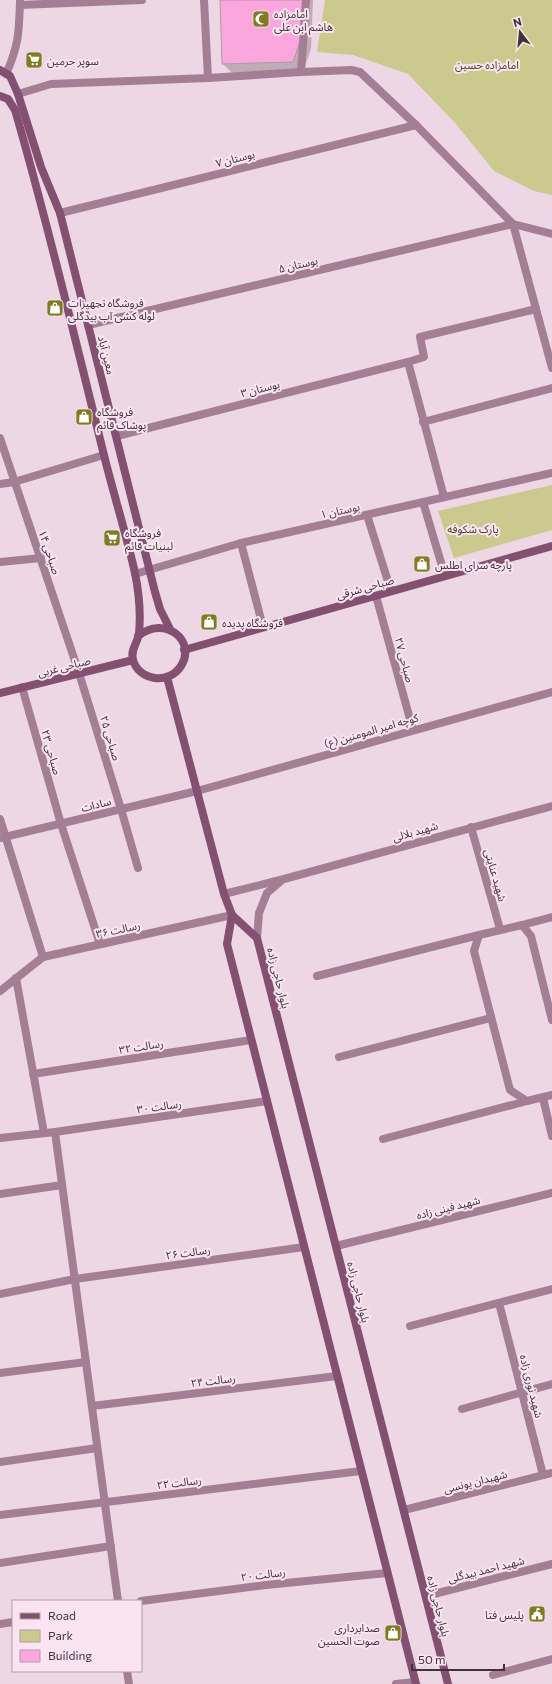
<svg xmlns="http://www.w3.org/2000/svg" width="552" height="1684" font-family="Commissioner,'Noto Sans Arabic',sans-serif">
  <style>
    .green { fill: #cbc98d }
    .shadow { fill: #0003 }
    .building { fill: #fba6dc; stroke: #ae98a5 }
    .lines { fill: none; stroke-linecap: round; stroke-linejoin: round }
    .street { stroke: #a37e95; stroke-width: 8 }
    .secondary { stroke: #835071; stroke-width: 8 }
    .labels { text-anchor: middle; dominant-baseline: central; stroke-width: 4; stroke-linejoin: round; paint-order: stroke }
    .poi-label { font-size: 11px; fill: #3d343a; stroke: #fbe4f2; text-anchor: start }
    .park-label { font-size: 11px; fill: #47451b; stroke: #fbe4f2 }
    .street-label { font-size: 11px; fill: #3d343a; stroke: #fbe4f2 }
  </style>
  <rect width="100%" height="100%" fill="#eed7e4"/>
  <g class="green">
    <path d="M325,0H552V195L534,191L494,171L456,124L408,74L353,55L317,52Z"/>
    <path d="M552,485V530L454,558L438,511Z"/>
  </g>
  <path class="shadow" d="M221,0H313L311,49L303,72L233,74L223,64Z"/>
  <path class="building" d="M220,0H303L301,38L293,62L222,64Z"/>
  <g class="lines">
    <g class="street">
      <path d="M204,0L208,78"/>
      <path d="M20,5L142,0"/>
      <path d="M301,72L306,0"/>
      <path d="M6,74C19,45 19,32 20,1"/>
      <path d="M18,94L51,84L208,78L301,72L351,70L360,72L416,125L513,224L552,368"/>
      <path d="M60,213L416,125"/>
      <path d="M88,325L513,224L552,234"/>
      <path d="M423,422L552,388"/>
      <path d="M117,436L408,362"/>
      <path d="M0,438L79,673L121,809L138,868"/>
      <path d="M0,484L14,482L104,455"/>
      <path d="M444,497L408,362L424,357L420,337L536,309"/>
      <path d="M423,502L445,576"/>
      <path d="M367,515L391,591"/>
      <path d="M241,543L263,627"/>
      <path d="M0,562L41,558"/>
      <path d="M135,574L241,543L552,473"/>
      <path d="M376,596L413,730"/>
      <path d="M22,687L61,824L100,944"/>
      <path d="M0,819L43,957"/>
      <path d="M471,827L500,929"/>
      <path d="M0,838L197,791L552,692"/>
      <path d="M224,894L284,879L552,806"/>
      <path d="M522,925L552,917"/>
      <path d="M257,938L259,913L267,893L281,881"/>
      <path d="M317,976L479,935"/>
      <path d="M16,978L44,1133"/>
      <path d="M0,991L43,957L232,915"/>
      <path d="M552,1020L531,936L522,925L479,935L474,951L510,1090L527,1101L552,1095"/>
      <path d="M339,1057L491,1018"/>
      <path d="M33,1074L251,1040"/>
      <path d="M543,1098L552,1136"/>
      <path d="M55,1132L118,1601"/>
      <path d="M0,1138L55,1132L267,1101"/>
      <path d="M383,1139L527,1101"/>
      <path d="M0,1194L62,1185"/>
      <path d="M336,1246L552,1193"/>
      <path d="M0,1294L75,1279L304,1247"/>
      <path d="M499,1303L543,1475"/>
      <path d="M410,1326L552,1289"/>
      <path d="M0,1373L86,1362"/>
      <path d="M92,1406L337,1376"/>
      <path d="M462,1409L552,1384"/>
      <path d="M0,1462L97,1448"/>
      <path d="M404,1510L552,1473"/>
      <path d="M0,1515L361,1471"/>
      <path d="M0,1563L111,1546"/>
      <path d="M426,1596L552,1564"/>
      <path d="M141,1601L266,1585L387,1573"/>
      <path d="M0,1624L13,1622"/>
      <path d="M127,1671L129,1684"/>
      <path d="M493,1675L552,1659"/>
      <path d="M396,1684L415,1682"/>
    </g>
    <g class="secondary">
      <path d="M0,70L10,76L18,94L41,167L60,213L155,592L160,609L170,629"/>
      <path d="M0,96L8,99L15,110C47,220 73,331 101,443C111,486 125,529 135,573C139,593 141,613 139,633C138,643 130,649 133,660C139,681 169,685 181,666C197,641 165,614 138,636"/>
      <path d="M184,650L552,546"/>
      <path d="M167,677L224,894L232,915L257,938L448,1684"/>
      <path d="M0,693L133,660"/>
      <path d="M232,915L227,944L416,1684"/>
    </g>
  </g>
  <defs>
    <g id="mosque-square" transform="scale(0.9)"><rect x="-9" y="-9" width="18" height="18" rx="4" fill="#807c23" stroke="#fbe4f2"/><path d="M3.5-4.9A6 6 0 1 0 3.5 4.9A5 5 0 1 1 3.5-4.9Z" fill="#fff"/></g>
    <g id="supermarket-square" transform="scale(0.9)"><rect x="-9" y="-9" width="18" height="18" rx="4" fill="#807c23" stroke="#fbe4f2"/><path d="M-6-5.5h2.5l.6 2H6L4.5 2H-2.5L-4.4-4H-6ZM-1.5 3.2a1.3 1.3 0 1 0 .1 0ZM3 3.2a1.3 1.3 0 1 0 .1 0Z" fill="#fff"/></g>
    <g id="shop-square" transform="scale(0.9)"><rect x="-9" y="-9" width="18" height="18" rx="4" fill="#807c23" stroke="#fbe4f2"/><path d="M-5-2.5h2.3a2.7 3.5 0 0 1 5.4 0H5L5.5 6h-11ZM-1.5-2.5h3a1.5 2.3 0 0 0-3 0Z" fill="#fff"/></g>
    <g id="civic-square" transform="scale(0.9)"><rect x="-9" y="-9" width="18" height="18" rx="4" fill="#807c23" stroke="#fbe4f2"/><path d="M-.6-6.5H3V-4.5H.6V-3L4-1V1h2V6H-6V1h2V-1L-.6-3ZM-1.2 2.5V6h2.4V2.5Z" fill="#fff"/></g>
  </defs>
  <g fill-rule="evenodd">
    <use href="#mosque-square" x="261" y="19"/>
    <use href="#supermarket-square" x="34" y="60"/>
    <use href="#shop-square" x="55" y="308"/>
    <use href="#shop-square" x="84" y="417"/>
    <use href="#supermarket-square" x="112" y="538"/>
    <use href="#shop-square" x="422" y="564"/>
    <use href="#shop-square" x="209" y="622"/>
    <use href="#civic-square" x="537" y="1614"/>
    <use href="#shop-square" x="393" y="1633"/>
  </g>
  <g class="labels">
    <g class="poi-label">
      <text x="274" y="13">امامزاده<tspan x="274" dy="13">هاشم ابن علی</tspan></text>
      <text x="47" y="60">سوپر حرمین</text>
      <text x="68" y="302">فروشگاه تجهیزات<tspan x="68" dy="13">لوله کشی آب بیدگلی</tspan></text>
      <text x="97" y="411">فروشگاه<tspan x="97" dy="13">پوشاک قائم</tspan></text>
      <text x="125" y="532">فروشگاه<tspan x="125" dy="13">لبنیات قائم</tspan></text>
      <text x="435" y="564">پارچه سرای اطلس</text>
      <text x="222" y="622">فروشگاه پدیده</text>
      <text x="524" y="1614" text-anchor="end">پلیس فتا</text>
      <text x="380" y="1627" text-anchor="end">صدابرداری<tspan x="380" dy="13">صوت الحسین</tspan></text>
    </g>
    <g class="park-label">
      <text x="487" y="64">امامزاده حسین</text>
      <text x="473" y="528">پارک شکوفه</text>
    </g>
    <g class="street-label">
      <text transform="translate(235 158) rotate(-14)">بوستان ۷</text>
      <text transform="translate(298 264) rotate(-13)">بوستان ۵</text>
      <text transform="translate(107 355) rotate(76)">معین آباد</text>
      <text transform="translate(260 388) rotate(-14)">بوستان ۳</text>
      <text transform="translate(340 510) rotate(-12)">بوستان ۱</text>
      <text transform="translate(50 552) rotate(71)">صباحی ۱۴</text>
      <text transform="translate(365 587) rotate(-16)">صباحی شرقی</text>
      <text transform="translate(405 660) rotate(75)">صباحی ۲۷</text>
      <text transform="translate(64 666) rotate(-14)">صباحی غربی</text>
      <text transform="translate(371 730) rotate(-16)">کوچه امیر المومنین (ع)</text>
      <text transform="translate(111 738) rotate(73)">صباحی ۲۵</text>
      <text transform="translate(52 752) rotate(74)">صباحی ۲۳</text>
      <text transform="translate(96 804) rotate(-14)">سادات</text>
      <text transform="translate(415 831) rotate(-16)">شهید بلالی</text>
      <text transform="translate(496 875) rotate(74)">شهید عنایتی</text>
      <text transform="translate(118 929) rotate(-12)">رسالت ۳۶</text>
      <text transform="translate(279 978) rotate(76)">بلوار حاجی زاده</text>
      <text transform="translate(141 1046) rotate(-9)">رسالت ۳۲</text>
      <text transform="translate(159 1106) rotate(-8)">رسالت ۳۰</text>
      <text transform="translate(448 1207) rotate(-14)">شهید فینی زاده</text>
      <text transform="translate(188 1252) rotate(-8)">رسالت ۲۶</text>
      <text transform="translate(359 1292) rotate(76)">بلوار حاجی زاده</text>
      <text transform="translate(213 1380) rotate(-7)">رسالت ۲۴</text>
      <text transform="translate(532 1386) rotate(76)">شهید نوری زاده</text>
      <text transform="translate(475 1481) rotate(-14)">شهیدان یونسی</text>
      <text transform="translate(179 1482) rotate(-7)">رسالت ۲۲</text>
      <text transform="translate(486 1569) rotate(-14)">شهید احمد بیدگلی</text>
      <text transform="translate(263 1574) rotate(-7)">رسالت ۲۰</text>
      <text transform="translate(439 1606) rotate(76)">بلوار حاجی زاده</text>
    </g>
  </g>
  <rect x="12" y="1600" width="130" height="72" fill="#fbe4f2" stroke="#af9ea8"/>
  <rect x="20" y="1613" width="20" height="6" fill="#835071" stroke="#af9ea8"/>
  <text x="48" y="1620" font-size="12" fill="#3d343a">Road</text>
  <rect x="20" y="1630" width="20" height="12" fill="#cbc98d" stroke="#af9ea8"/>
  <text x="48" y="1640" font-size="12" fill="#3d343a">Park</text>
  <rect x="20" y="1650" width="20" height="12" fill="#fba6dc" stroke="#af9ea8"/>
  <text x="48" y="1660" font-size="12" fill="#3d343a">Building</text>
  <g transform="translate(520 32) rotate(344)" stroke="#fbe4f2" stroke-width="3" paint-order="stroke">
  <path d="M0-3L7 15L0 10L-7 15Z" fill="#3d343a"/>
  <text y="-6" font-size="11" font-weight="bold" text-anchor="middle" fill="#3d343a">N</text>
  </g>
  <path d="M412 1664v6h92v-6" fill="none" stroke="#3d343a" stroke-width="2"/>
  <text x="418" y="1664" font-size="12" fill="#3d343a" stroke="#fbe4f2" stroke-width="3" paint-order="stroke">50 m</text>
</svg>
